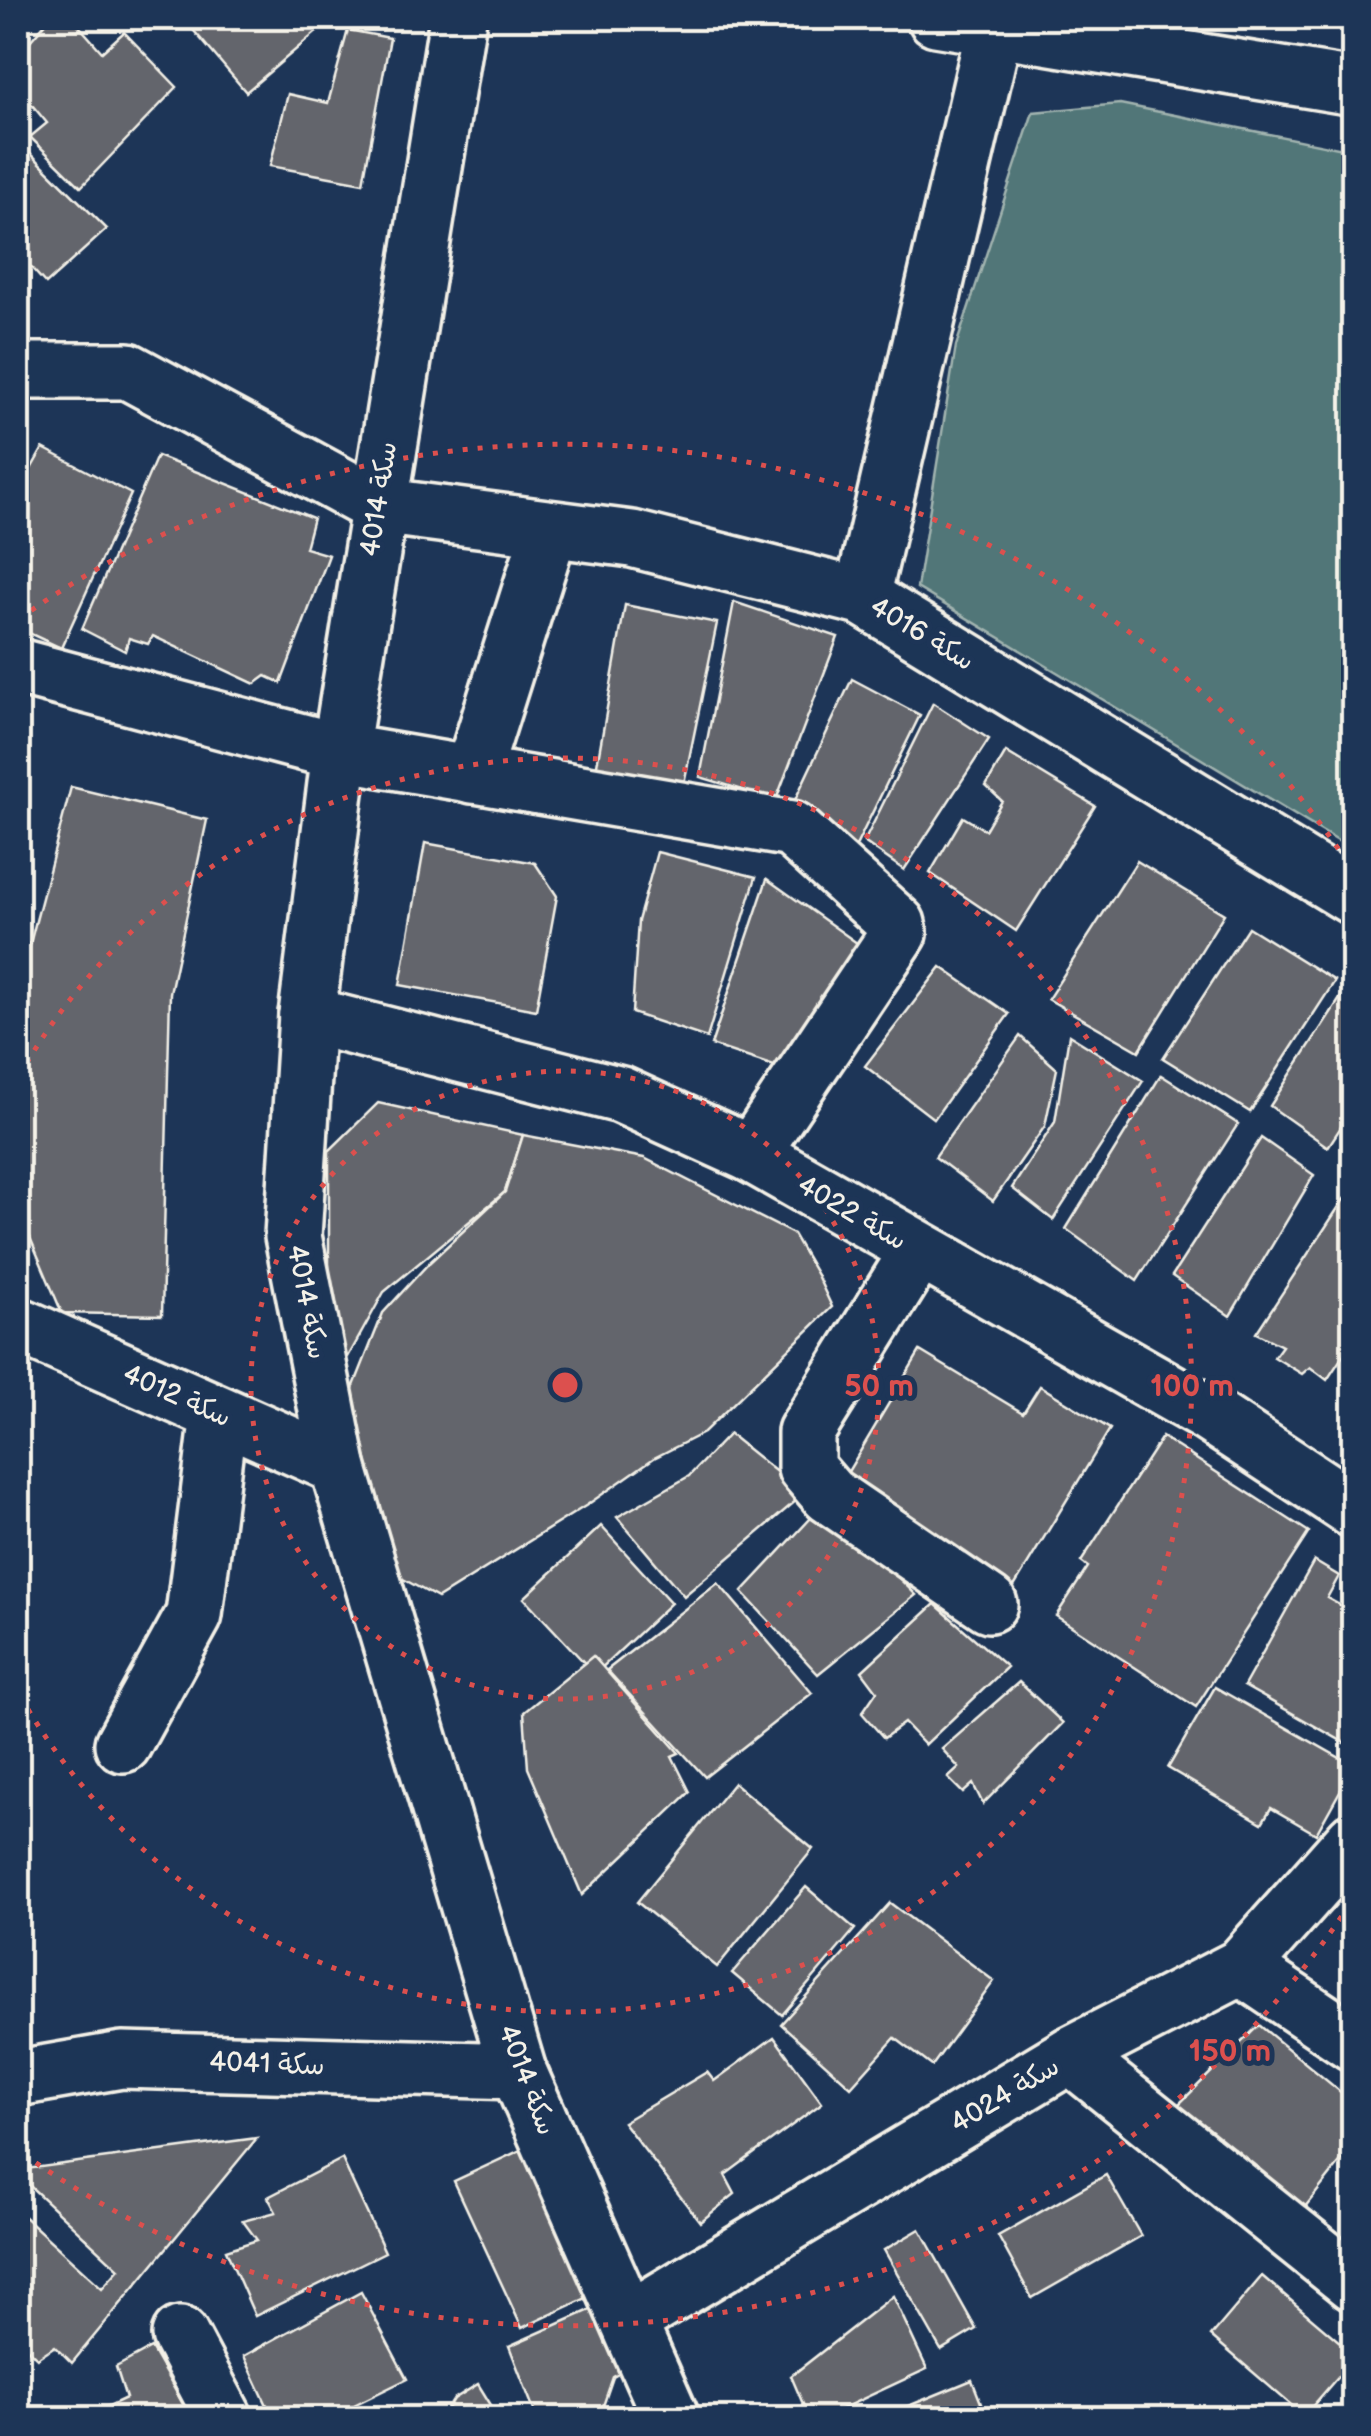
<svg xmlns="http://www.w3.org/2000/svg" width="1371" height="2436" font-family="'Balsamiq Sans','Playpen Sans Arabic',sans-serif">
  <style>
    .green { fill: #517678; stroke: #a2b4b0; stroke-width: 2.5 }
    .building { fill: #63656c; stroke: #f4f1e8; stroke-width: 2.5 }
    .lines { fill: none; stroke-linecap: round; stroke-linejoin: round }
    .minor-casing { stroke: #f4f1e8; stroke-width: 62 }
    .minor { stroke: #1d3557; stroke-width: 55 }
    .ring { fill: none; stroke: #dc504e; stroke-width: 5; stroke-dasharray: 5 10 }
    .labels { text-anchor: middle; dominant-baseline: central; stroke-width: 10; stroke-linejoin: round; paint-order: stroke }
    .street-label { font-size: 28px; fill: #f4f1e8; stroke: #1d3557 }
    .centre { fill: #dc504e; stroke: #1d3557; stroke-width: 5 }
    .ring-label { font-size: 30px; text-anchor: middle; font-weight: bold; fill: #dc504e; stroke: #1d3557; stroke-width: 10; stroke-linejoin: round; paint-order: stroke }
  </style>
  <rect width="100%" height="100%" fill="#1d3557"/>
  <filter id="ink" filterUnits="userSpaceOnUse"><feTurbulence type="fractalNoise" baseFrequency=".01" numOctaves="2"/><feDisplacementMap in="SourceGraphic" scale="20" xChannelSelector="R" yChannelSelector="G"/><feConvolveMatrix kernelMatrix="1 2 1 2 8 2 1 2 1" color-interpolation-filters="sRGB"/></filter>
  <g filter="url(#ink)">
    <path class="green" d="M1120,104L1353,151V850L917,588L956,346L1033,112Z"/>
    <g class="building">
      <path d="M50,18H72L102,52L124,32L177,87L81,187L30,137L47,123L18,88V55Z"/>
      <path d="M183,18H333L246,92Z"/>
      <path d="M348,30L390,38L363,183L270,166L288,94L328,103Z"/>
      <path d="M18,141L107,229L46,284L18,253Z"/>
      <path d="M43,448L131,494L61,648L18,628V492Z"/>
      <path d="M157,456L313,518L305,548L329,555L281,683L266,676L255,684L153,636L148,644L129,638L125,651L82,629Z"/>
      <path d="M734,602L838,637L776,800L700,777Z"/>
      <path d="M625,605L717,623L681,798L594,782Z"/>
      <path d="M852,679L920,715L856,846L810,825L794,802Z"/>
      <path d="M933,703L989,739L904,870L864,842Z"/>
      <path d="M1006,752L1095,806L1016,931L930,873L963,817L985,830L1002,801L986,786Z"/>
      <path d="M71,787L207,820L170,993L162,1315L62,1313L18,1209L20,982Z"/>
      <path d="M425,843L535,863L557,896L536,1010L400,985Z"/>
      <path d="M657,852L756,877L707,1038L632,1013L638,921Z"/>
      <path d="M1137,861L1224,914L1139,1051L1048,999Z"/>
      <path d="M767,879L871,953L786,1070L711,1045Z"/>
      <path d="M1248,927L1335,981L1250,1112L1163,1058Z"/>
      <path d="M941,967L1009,1014L934,1119L865,1066Z"/>
      <path d="M1345,991L1354,996V1107L1328,1147L1270,1106Z"/>
      <path d="M1069,1035L1143,1081L1053,1220L1012,1188L1055,1122Z"/>
      <path d="M1020,1036L1057,1069L1045,1126L993,1201L935,1157Z"/>
      <path d="M1161,1075L1238,1124L1137,1281L1066,1229Z"/>
      <path d="M378,1103L523,1135L505,1192L384,1292L348,1357H336L329,1282V1151Z"/>
      <path d="M523,1135L644,1158L793,1234L817,1275L832,1307L703,1433L654,1458L587,1505L438,1598L394,1574L342,1416L383,1313L429,1263L505,1192Z"/>
      <path d="M1261,1138L1314,1175L1230,1316L1172,1276Z"/>
      <path d="M1344,1199L1354,1205V1339L1327,1380L1310,1367L1302,1374L1274,1357L1282,1346L1256,1333Z"/>
      <path d="M920,1351L1023,1413L1040,1386L1110,1429L1009,1595L837,1490Z"/>
      <path d="M729,1434L804,1494L684,1596L617,1517L689,1476Z"/>
      <path d="M1162,1437L1309,1532L1196,1707L1056,1616L1088,1567L1081,1562Z"/>
      <path d="M824,1504L916,1595L818,1674L742,1592Z"/>
      <path d="M601,1526L671,1603L595,1674L524,1598Z"/>
      <path d="M1314,1561L1339,1576L1327,1598L1354,1613V1748L1244,1686Z"/>
      <path d="M718,1583L812,1693L705,1777L607,1670Z"/>
      <path d="M935,1604L1007,1667L925,1745L904,1723L884,1738L862,1713L877,1691L862,1671Z"/>
      <path d="M593,1656L679,1753L672,1756L690,1792L582,1895L528,1768L524,1712Z"/>
      <path d="M1019,1682L1063,1723L983,1804L973,1784L963,1793L948,1778L959,1768L942,1749Z"/>
      <path d="M1215,1687L1354,1766L1316,1834L1271,1808L1262,1823L1168,1768Z"/>
      <path d="M734,1783L813,1849L717,1967L637,1902Z"/>
      <path d="M806,1887L855,1929L782,2015L732,1973Z"/>
      <path d="M890,1903L994,1981L932,2066L895,2038L851,2087L781,2024Z"/>
      <path d="M1259,2025L1354,2103V2145L1301,2212L1177,2106Z"/>
      <path d="M774,2037L822,2103L725,2175L735,2194L700,2222L623,2122L707,2072L714,2081Z"/>
      <path d="M257,2138L72,2363L55,2346L37,2358L18,2340V2211L102,2288L119,2269L18,2175V2170Z"/>
      <path d="M525,2148L593,2295L522,2328L454,2181Z"/>
      <path d="M342,2159L385,2252L255,2316L226,2250L257,2240L243,2221L276,2212L268,2197Z"/>
      <path d="M1106,2175L1141,2236L1032,2298L998,2236Z"/>
      <path d="M920,2229L976,2329L941,2350L884,2250Z"/>
      <path d="M1262,2276L1354,2354V2358L1304,2416L1211,2336Z"/>
      <path d="M361,2292L407,2379L352,2406L360,2418H273L244,2356Z"/>
      <path d="M893,2296L927,2369L822,2418H809L791,2376Z"/>
      <path d="M597,2307L624,2371L613,2377L601,2412L592,2418H537L509,2346Z"/>
      <path d="M151,2348L191,2418H101L96,2412L126,2398L116,2367Z"/>
      <path d="M972,2380L987,2418H879Z"/>
      <path d="M478,2384L499,2418H442L454,2399Z"/>
    </g>
    <g class="lines">
      <g class="minor-casing">
        <g id="minor">
          <path d="M458,18L340,752L307,1015L293,1236L338,1466L518,2071L671,2418"/>
          <path d="M936,18L1354,87"/>
          <path d="M18,371H128L378,506L632,539L862,597L1354,897"/>
          <path d="M862,597L995,27"/>
          <path d="M18,667L340,752L792,829L897,924L899,933L751,1154"/>
          <path d="M472,775L550,529"/>
          <path d="M307,1015L621,1095L751,1154L1207,1413L1354,1510"/>
          <path d="M918,1252L806,1432V1468L829,1495L989,1604"/>
          <path d="M18,1325L338,1466"/>
          <path d="M123,1744L194,1615L219,1415"/>
          <path d="M1241,1967L1354,2043"/>
          <path d="M1070,2055L1354,2283"/>
          <path d="M18,2078L122,2060L518,2071"/>
          <path d="M629,2320L1070,2055L1241,1967L1354,1840"/>
          <path d="M180,2335L224,2418"/>
        </g>
      </g>
      <use href="#minor" class="minor"/>
    </g>
  </g>
  <g class="ring">
    <circle cx="565" cy="1385" r="314"/>
    <path d="M19 1076A627 627 0 1 1 19 1694"/>
    <path d="M1350 1904A941 941 0 0 1 19 2151M19 619A941 941 0 0 1 1350 866"/>
  </g>
  <g class="labels">
    <g class="street-label">
      <text transform="translate(379 499) rotate(-81)">سكة 4014</text>
      <text transform="translate(922 634) rotate(31)">سكة 4016</text>
      <text transform="translate(852 1213) rotate(30)">سكة 4022</text>
      <text transform="translate(307 1302) rotate(79)">سكة 4014</text>
      <text transform="translate(177 1396) rotate(24)">سكة 4012</text>
      <text transform="translate(267 2064) rotate(2)">سكة 4041</text>
      <text transform="translate(527 2080) rotate(69)">سكة 4014</text>
      <text transform="translate(1005 2095) rotate(-31)">سكة 4024</text>
    </g>
  </g>
  <circle cx="565" cy="1385" r="15" class="centre"/>
  <g class="ring-label">
    <text x="879" y="1396">50 m</text>
    <text x="1192" y="1396">100 m</text>
    <text x="1230" y="2061">150 m</text>
  </g>
  <rect width="1371" height="2436" fill="none" stroke="#1d3557" stroke-width="60"/>
  <rect x="30" y="30" width="1311" height="2376" fill="none" stroke="#f4f1e8" stroke-width="4" filter="url(#ink)"/>
</svg>
